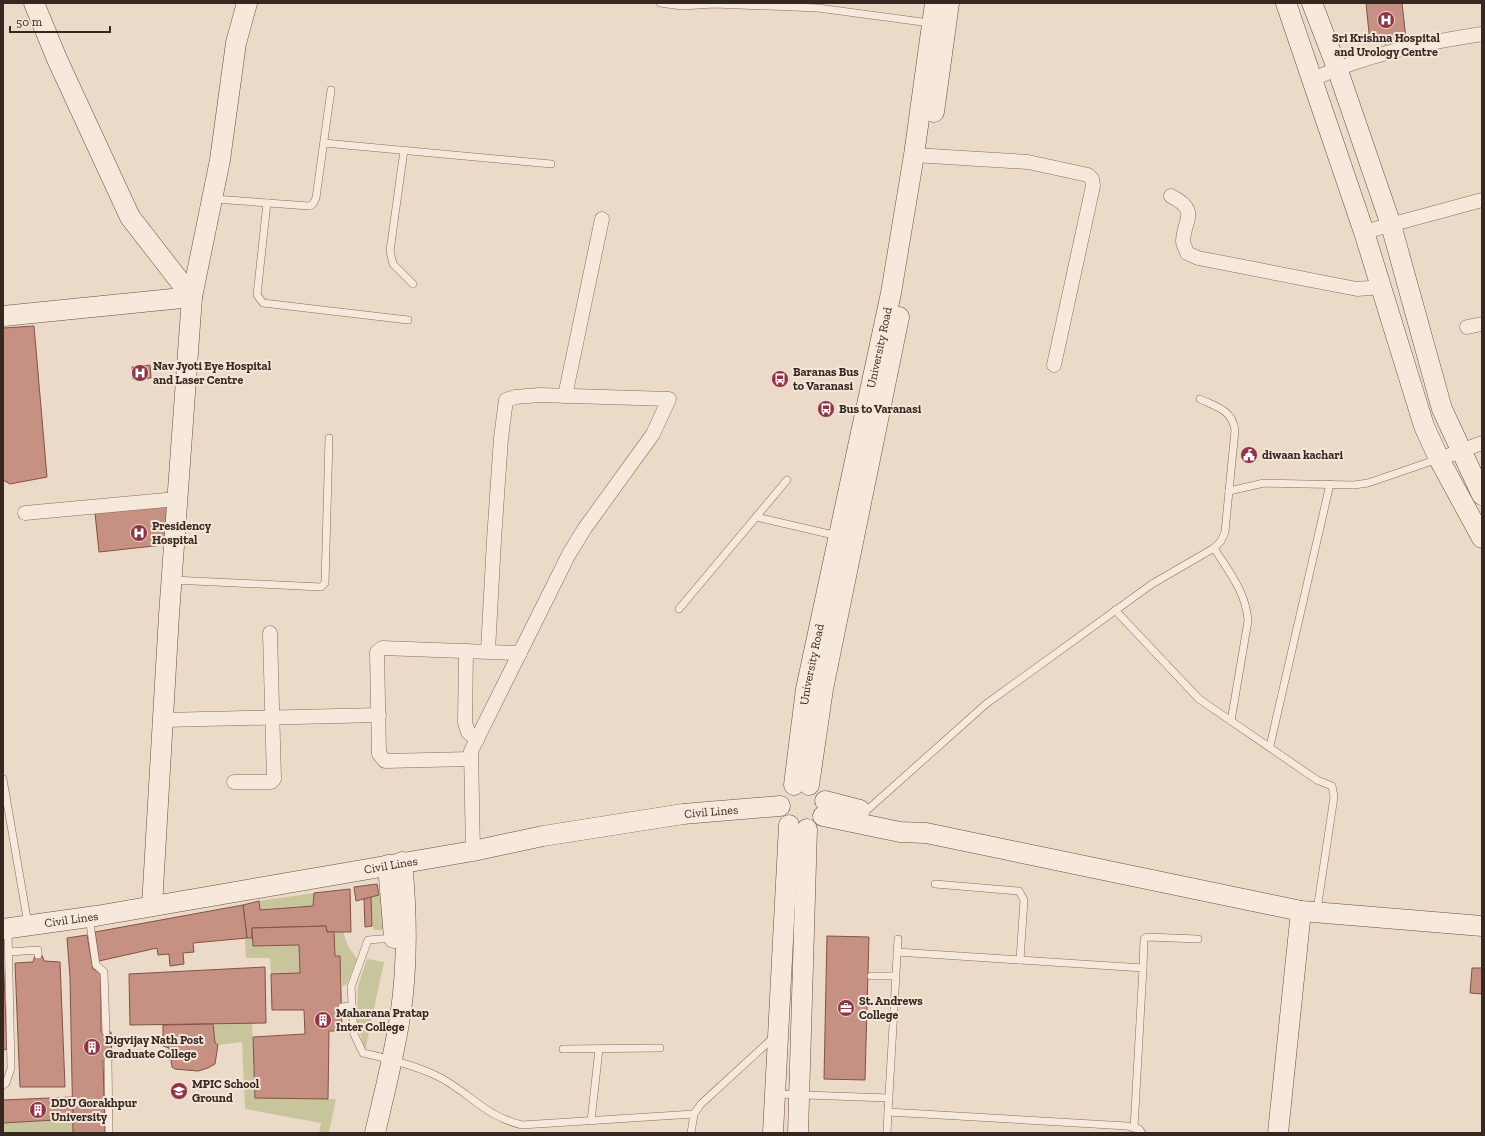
<svg xmlns="http://www.w3.org/2000/svg" width="1485" height="1136" font-family="'Zilla Slab',serif">
  <style>
    .green { fill: #c8c59d }
    .building { fill: #c69082; stroke: #825247 }
    .lines { fill: none; stroke-linecap: round; stroke-linejoin: round }
    .lane-casing { stroke: #856c5f; stroke-width: 8 }
    .street-casing { stroke: #856c5f; stroke-width: 15 }
    .secondary-casing { stroke: #674d42; stroke-width: 21 }
    .lane { stroke: #f6e9db; stroke-width: 7 }
    .street { stroke: #f6e9db; stroke-width: 14 }
    .secondary { stroke: #f6e9db; stroke-width: 20 }
    .labels { text-anchor: middle; dominant-baseline: central; stroke-width: 4; stroke-linejoin: round; paint-order: stroke }
    .poi-label { font-size: 12px; font-weight: bold; fill: #372721; stroke: #f3e5d7; text-anchor: start }
    .street-label { font-size: 12px; fill: #372721; stroke: #f3e5d7 }
  </style>
  <rect width="100%" height="100%" fill="#ebdac8"/>
  <g class="green">
    <path d="M314,893L313,906L260,910L259,901Z"/>
    <path d="M379,895L387,906L384,930H373L371,897Z"/>
    <path d="M334,932H343L348,946L357,959L347,984L342,986L340,956H335Z"/>
    <path d="M252,938L253,946L299,945L300,973L271,974L270,958H246L245,939Z"/>
    <path d="M367,959L384,962L365,1051L357,1022L358,986Z"/>
    <path d="M252,1023L255,1098L336,1099L329,1133H319L321,1123L245,1109L242,1042L218,1045L215,1043L213,1024Z"/>
    <path d="M73,1119V1133H3V1123Z"/>
  </g>
  <g class="building">
    <path d="M1366,3H1402L1406,39L1392,40V43L1384,44V41L1370,43Z"/>
    <path d="M34,326L47,477L10,484L3,480V328Z"/>
    <path d="M150,365L151,378L133,379L132,367Z"/>
    <path d="M168,505L172,544L99,552L95,513Z"/>
    <path d="M377,884L379,895L356,901L354,887Z"/>
    <path d="M350,889L351,932H327L326,926L252,928V938H247L243,905L259,901L260,910L313,906L314,893Z"/>
    <path d="M371,897L372,926L365,927L364,899Z"/>
    <path d="M243,905L247,938L193,943L194,952L183,953L184,964L170,966L169,954L158,955L157,948L99,961L95,932Z"/>
    <path d="M326,926L327,932H334L335,956H340L342,1031H329L328,1099L255,1098L253,1037L305,1034L304,1010H272L271,974L300,973L299,945L253,946L252,928Z"/>
    <path d="M87,935L93,969L101,973V1032H111L112,1061H103L105,1133H73L70,977L67,938Z"/>
    <path d="M827,936L869,937L865,1080L824,1079Z"/>
    <path d="M3,950L7,1049L3,1050Z"/>
    <path d="M35,955H42L44,961L60,962L65,1087H20L15,963L33,962Z"/>
    <path d="M265,967L266,1023L130,1025L129,974Z"/>
    <path d="M1472,968H1482V994L1470,993Z"/>
    <path d="M213,1024L215,1043L218,1045L215,1064L208,1068L198,1071L175,1069L172,1067L169,1048L163,1046V1025Z"/>
    <path d="M73,1097V1119L3,1123V1100Z"/>
  </g>
  <g class="lines">
    <g class="lane-casing">
      <g id="lane">
        <path d="M660,3L682,6L714,4L818,8L930,23"/>
        <path d="M324,143L551,164"/>
        <path d="M404,150L390,251L393,264L413,284"/>
        <path d="M214,199L309,206L313,204L316,198L331,90"/>
        <path d="M267,203L257,295L263,303L408,320"/>
        <path d="M1229,491L1264,483L1354,485L1368,483L1438,459"/>
        <path d="M756,517L838,536"/>
        <path d="M1214,548C1229,572 1246,592 1248,621L1231,721"/>
        <path d="M173,580L321,587L325,583L329,438"/>
        <path d="M679,609L787,480"/>
        <path d="M1115,610L1199,699L1317,780L1332,786L1334,797L1317,910"/>
        <path d="M1270,746L1330,484"/>
        <path d="M3,779L28,924"/>
        <path d="M866,811L986,704L1152,584L1214,548L1221,541L1225,532L1235,430C1232,410 1217,407 1200,399"/>
        <path d="M935,884L1019,891L1024,900L1020,960"/>
        <path d="M89,917L96,965L104,972L106,1032"/>
        <path d="M394,938L368,940L351,987L354,1034L363,1053C386,1058 420,1067 441,1078C472,1095 485,1116 522,1125L694,1114"/>
        <path d="M898,939L888,1112L1127,1126L1139,1129L1142,1133"/>
        <path d="M9,952L38,950V955"/>
        <path d="M897,952L1143,968L1134,1128"/>
        <path d="M1143,968L1144,939L1147,937L1198,939"/>
        <path d="M871,976H895"/>
        <path d="M342,1007L352,1006"/>
        <path d="M563,1049L660,1048"/>
        <path d="M108,1061L109,1133"/>
        <path d="M3,1085L6,1083L11,1068L8,929"/>
        <path d="M777,1094L889,1098"/>
        <path d="M591,1121L599,1049"/>
        <path d="M691,1133L694,1114L701,1104L774,1037"/>
        <path d="M887,1133L888,1112"/>
      </g>
    </g>
    <g class="street-casing">
      <g id="street">
        <path d="M1313,79C1368,54 1423,43 1482,34"/>
        <path d="M914,155L1028,162L1088,175L1092,179L1093,186L1054,365"/>
        <path d="M1171,196C1200,211 1184,219 1183,241C1183,245 1186,249 1187,253L1198,258L1357,289L1382,287"/>
        <path d="M1364,232L1482,200"/>
        <path d="M1467,327L1482,324"/>
        <path d="M565,396L602,219"/>
        <path d="M1439,459L1482,443"/>
        <path d="M25,513L177,499"/>
        <path d="M466,651L465,722L468,732L477,740"/>
        <path d="M163,720L379,715"/>
        <path d="M470,759L385,761L379,754L377,652L382,648L520,653"/>
        <path d="M234,782H271L274,779L270,633"/>
        <path d="M473,851L471,751L569,554L585,528L653,434L669,399L540,395L515,397L506,400L501,438L494,540L488,651"/>
      </g>
    </g>
    <g class="secondary-casing">
      <g id="secondary">
        <path d="M34,3L57,59L130,217L192,297L169,615L152,906"/>
        <path d="M1286,3L1364,232L1424,426L1439,459L1482,538"/>
        <path d="M1312,3L1337,68L1391,225L1442,409L1482,495"/>
        <path d="M934,112L949,3"/>
        <path d="M3,316L192,297L220,160L236,43L247,3"/>
        <path id="s1" d="M794,785L806,689L891,293L914,155L935,3"/>
        <path d="M809,785L823,689L899,317"/>
        <path d="M825,801L860,810"/>
        <path d="M823,816L900,832L926,833L1301,911L1482,926"/>
        <path d="M388,865L394,938"/>
        <path id="s2" d="M3,929L96,916L473,851L543,836L683,814L780,806"/>
        <path d="M375,1133C384,1094 394,1056 400,1017C408,966 407,913 402,862"/>
        <path d="M773,1133L789,825"/>
        <path d="M798,1133L807,829"/>
        <path d="M1278,1133L1301,911"/>
      </g>
    </g>
    <use href="#lane" class="lane"/>
    <use href="#street" class="street"/>
    <use href="#secondary" class="secondary"/>
  </g>
  <defs>
    <g id="hospital-disc" transform="scale(0.9)"><circle r="9.5" fill="#8f3447" stroke="#f3e5d7"/><path d="M-5-5h3v3.5h4V-5h3V5h-3V1.5h-4V5h-3Z" fill="#fff"/></g>
    <g id="bus-disc" transform="scale(0.9)"><circle r="9.5" fill="#8f3447" stroke="#f3e5d7"/><path d="M-5-6H5V4H4V6H2V4H-2V6H-4V4H-5ZM-3.5-4V0h7V-4ZM-3.5 1.2v1.5H-2V1.2ZM2 1.2v1.5H3.5V1.2Z" fill="#fff"/></g>
    <g id="civic-disc" transform="scale(0.9)"><circle r="9.5" fill="#8f3447" stroke="#f3e5d7"/><path d="M-.6-6.5H3V-4.5H.6V-3L4-1V1h2V6H-6V1h2V-1L-.6-3ZM-1.2 2.5V6h2.4V2.5Z" fill="#fff"/></g>
    <g id="office-disc" transform="scale(0.9)"><circle r="9.5" fill="#8f3447" stroke="#f3e5d7"/><path d="M-6-3h4V-5.5h4V-3h4V5H-6ZM-1-4.5V-3h2v-1.5ZM-6 0V1H6V0Z" fill="#fff"/></g>
    <g id="building-disc" transform="scale(0.9)"><circle r="9.5" fill="#8f3447" stroke="#f3e5d7"/><path d="M-4-6H4V6H1V3H-1V6H-4ZM-2.5-4.3h1.7v1.8h-1.7ZM.8-4.3h1.7v1.8H.8ZM-2.5-1h1.7V.8h-1.7ZM.8-1h1.7V.8H.8Z" fill="#fff"/></g>
    <g id="school-disc" transform="scale(0.9)"><circle r="9.5" fill="#8f3447" stroke="#f3e5d7"/><path d="M0-5L7-2L0 1L-7-2ZM-4 1L0 2.5L4 1V4Q0 6-4 4Z" fill="#fff"/></g>
  </defs>
  <g fill-rule="evenodd">
    <use href="#hospital-disc" x="1386" y="20"/>
    <use href="#hospital-disc" x="140" y="373"/>
    <use href="#bus-disc" x="780" y="379"/>
    <use href="#bus-disc" x="826" y="409"/>
    <use href="#civic-disc" x="1249" y="455"/>
    <use href="#hospital-disc" x="139" y="533"/>
    <use href="#office-disc" x="846" y="1008"/>
    <use href="#building-disc" x="323" y="1020"/>
    <use href="#building-disc" x="92" y="1047"/>
    <use href="#school-disc" x="179" y="1091"/>
    <use href="#building-disc" x="38" y="1110"/>
  </g>
  <g class="labels">
    <g class="poi-label">
      <text x="1386" y="38" text-anchor="middle">Sri Krishna Hospital<tspan x="1386" dy="14">and Urology Centre</tspan></text>
      <text x="153" y="366">Nav Jyoti Eye Hospital<tspan x="153" dy="14">and Laser Centre</tspan></text>
      <text x="793" y="372">Baranas Bus<tspan x="793" dy="14">to Varanasi</tspan></text>
      <text x="839" y="409">Bus to Varanasi</text>
      <text x="1262" y="455">diwaan kachari</text>
      <text x="152" y="526">Presidency<tspan x="152" dy="14">Hospital</tspan></text>
      <text x="859" y="1001">St. Andrews<tspan x="859" dy="14">College</tspan></text>
      <text x="336" y="1013">Maharana Pratap<tspan x="336" dy="14">Inter College</tspan></text>
      <text x="105" y="1040">Digvijay Nath Post<tspan x="105" dy="14">Graduate College</tspan></text>
      <text x="192" y="1084">MPIC School<tspan x="192" dy="14">Ground</tspan></text>
      <text x="51" y="1103">DDU Gorakhpur<tspan x="51" dy="14">University</tspan></text>
    </g>
    <g class="street-label">
      <text stroke="none"><textPath href="#s1" startOffset="446">University Road</textPath></text>
      <text stroke="none"><textPath href="#s1" startOffset="122">University Road</textPath></text>
      <text stroke="none"><textPath href="#s2" startOffset="718">Civil Lines</textPath></text>
      <text stroke="none"><textPath href="#s2" startOffset="393">Civil Lines</textPath></text>
      <text stroke="none"><textPath href="#s2" startOffset="69">Civil Lines</textPath></text>
    </g>
  </g>
  <rect width="1485" height="1136" fill="none" stroke="#372721" stroke-width="8"/>
  <path d="M10 26v6h100v-6" fill="none" stroke="#372721" stroke-width="2"/>
  <text x="16" y="26" font-size="12" fill="#372721" stroke="#f3e5d7" stroke-width="3" paint-order="stroke">50 m</text>
</svg>
